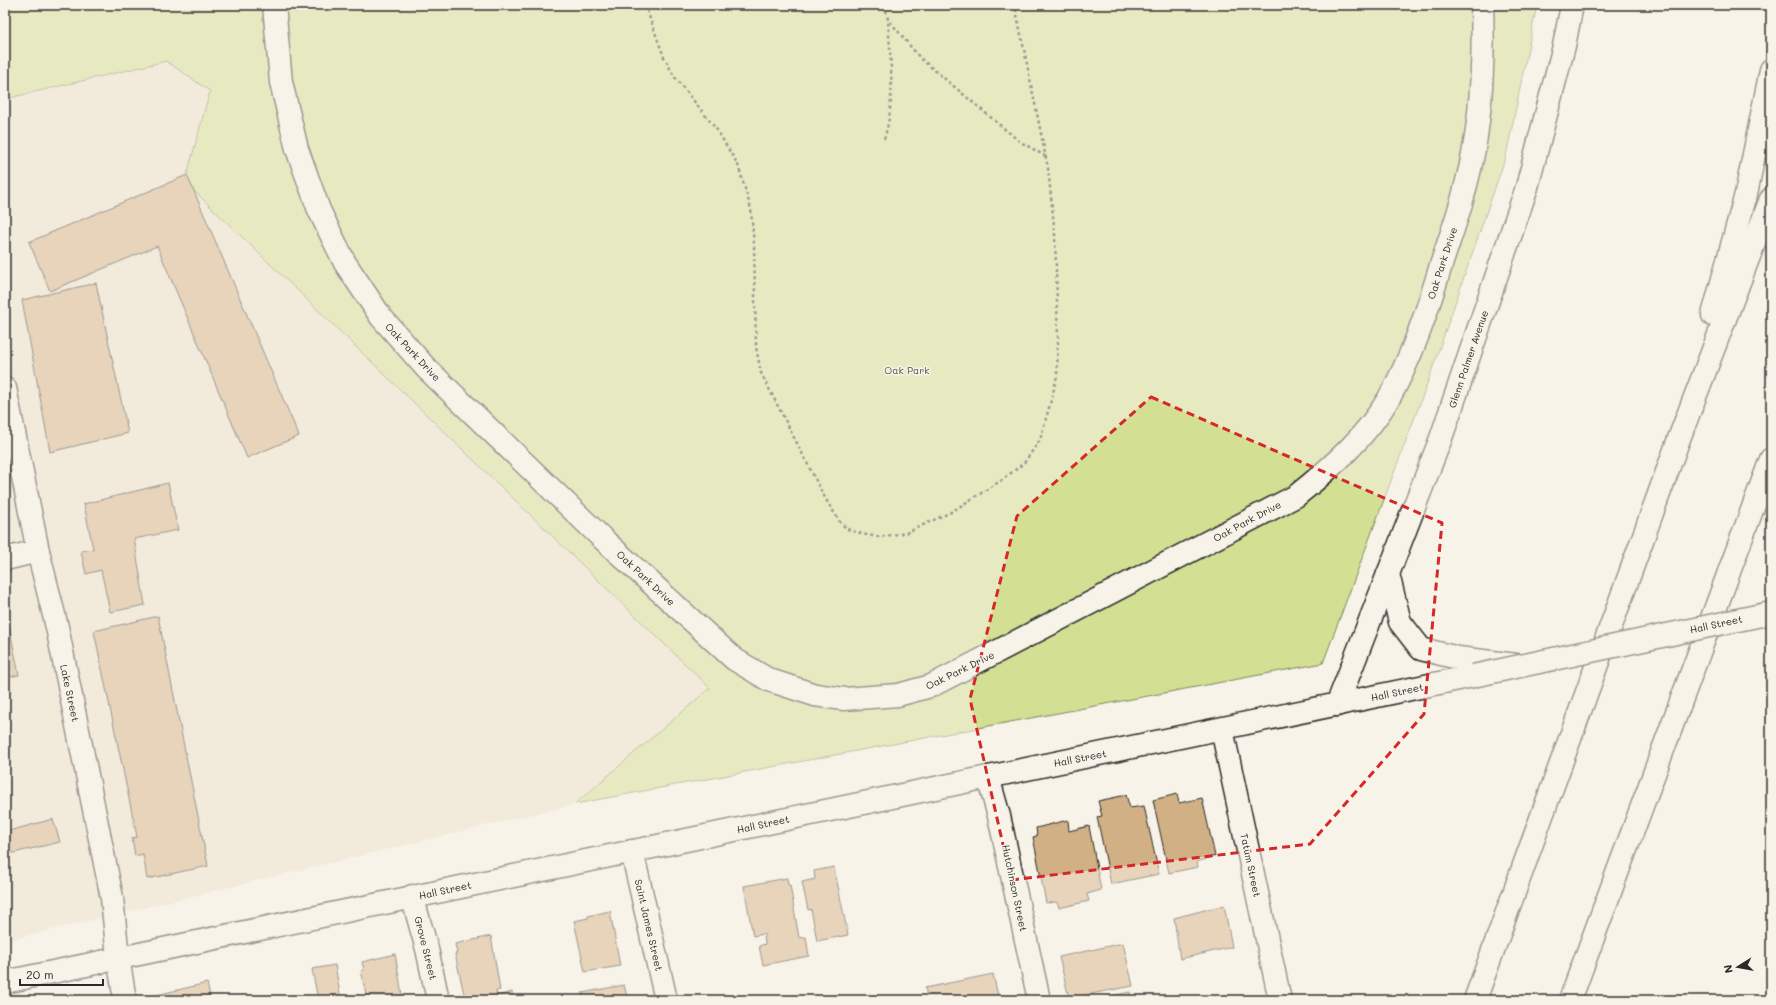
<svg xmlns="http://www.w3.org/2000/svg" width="1776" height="1005" font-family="Mali,sans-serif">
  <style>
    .built { fill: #ecdfca }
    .green { fill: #d3e093; stroke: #7f865f }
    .building { fill: #d2b085; stroke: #2b2b2b }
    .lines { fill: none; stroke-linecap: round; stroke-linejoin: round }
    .minor-casing { stroke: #2b2b2b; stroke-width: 25 }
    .motorway-casing { stroke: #2b2b2b; stroke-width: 25 }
    .path { stroke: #2b2b2b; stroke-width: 2.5; stroke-dasharray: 3 3; stroke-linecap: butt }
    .minor { stroke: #f7f3e8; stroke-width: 22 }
    .motorway { stroke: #f7f3e8; stroke-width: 22 }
    .minor-bridge-casing { stroke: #2b2b2b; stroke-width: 25; stroke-linecap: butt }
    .minor-bridge { stroke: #f7f3e8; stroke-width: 22 }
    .marked { fill: none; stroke: #d62828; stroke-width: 3; stroke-dasharray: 8 5; stroke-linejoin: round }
    .labels { text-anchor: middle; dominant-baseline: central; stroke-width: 3; stroke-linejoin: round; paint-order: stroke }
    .street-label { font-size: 10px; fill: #2b2b2b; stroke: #f7f3e8 }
    .park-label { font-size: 10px; fill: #555845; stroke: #f7f3e8 }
  </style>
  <rect width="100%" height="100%" fill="#f7f3e8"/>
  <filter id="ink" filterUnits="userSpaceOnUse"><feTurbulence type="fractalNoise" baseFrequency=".025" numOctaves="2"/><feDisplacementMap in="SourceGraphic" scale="8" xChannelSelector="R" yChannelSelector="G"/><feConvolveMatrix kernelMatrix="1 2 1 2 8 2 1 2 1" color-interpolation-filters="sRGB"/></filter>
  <g filter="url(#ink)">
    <path class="built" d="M166,61L210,91L185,182L710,688L575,804L5,941V99Z"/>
    <path class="green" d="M5,5H1537L1506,156L1426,387L1323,663L575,804L710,688L185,182L210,91L166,61L5,99Z"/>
    <g class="building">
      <path d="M187,175L299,436L247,458L157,246L50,291L29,242Z"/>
      <path d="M96,283L128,433L50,452L22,300Z"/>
      <path d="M168,483L178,530L134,539L145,605L110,612L101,570L86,574L81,551L93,549L84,504Z"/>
      <path d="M158,616L208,866L147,879L143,854L135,856L132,838L137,837L94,631Z"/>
      <path d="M5,617L6,621L8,620L19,675L5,678Z"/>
      <path d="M1177,794L1179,803L1202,798L1215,856L1197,862L1198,867L1169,873L1153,800Z"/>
      <path d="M1126,795L1130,808L1144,806L1159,874L1111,884L1097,817L1102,816L1098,801Z"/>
      <path d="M53,819L60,842L5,855V832Z"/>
      <path d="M1068,820L1069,831L1089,826L1101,890L1087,894L1089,901L1059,908L1057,902L1046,903L1033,837L1037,836L1036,828Z"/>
      <path d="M834,867L848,935L817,941L811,909L808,910L802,882L815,879L814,871Z"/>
      <path d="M787,878L788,885H790L799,938L806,937L809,956L763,965L759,946L765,944L764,934L753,936L744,886Z"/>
      <path d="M1224,905L1232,947L1180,959L1174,918Z"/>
      <path d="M610,911L620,966L585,972L574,921L588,918V916Z"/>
      <path d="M491,936L500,990L496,991L497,996L512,992L513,1000H467L466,994H464L455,954L457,953L455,944Z"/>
      <path d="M1123,943L1133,986L1069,998L1059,957Z"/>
      <path d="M395,954L403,1000H367L361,971L364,970L362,962Z"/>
      <path d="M335,965L341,1000H318L312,969Z"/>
      <path d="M993,974L999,1000H928L925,988Z"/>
      <path d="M207,983L211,1000H153L152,996Z"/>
      <path d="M624,985L628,1000H583L582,993Z"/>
      <path d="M1130,992L1132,1000H1091Z"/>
    </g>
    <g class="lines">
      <g class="minor-casing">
        <g id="minor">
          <path d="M274,5L281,82L297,149L319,210L345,263L381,317L426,368L604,540L734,659L769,680L815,695L844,699L898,695L931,686L1296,496C1331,468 1366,437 1389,398C1411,359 1425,317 1438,275C1447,245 1459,215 1466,185C1481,130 1484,62 1482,5"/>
          <path d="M5,388L38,551L57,627L112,898L118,957L125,1000"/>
          <path d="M5,559L38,551"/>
          <path d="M1388,574L1400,622L1421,649L1458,658L1517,665"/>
          <path d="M1337,705L1441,438L1527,187L1564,46L1572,5"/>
          <path d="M1222,729L1280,1000"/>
          <path d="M988,777L999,816L1039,1000"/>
          <path d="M632,851L666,1000"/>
          <path d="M412,896L427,949L438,1000"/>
          <path d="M5,982L1473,676"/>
        </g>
      </g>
      <g class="motorway-casing">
        <g id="motorway">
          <path d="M1713,315L1746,194L1771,70"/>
          <path d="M1475,1000L1680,436L1771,199"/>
          <path d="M1570,1000L1771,459"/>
        </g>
      </g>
      <g class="path">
        <path d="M645,5L664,57L674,76L717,130L738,165L751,209L754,245L756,347L761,373L825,498L840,522L847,529L862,534L879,537L906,533L951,512L1002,480L1024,463L1040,440L1052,397L1057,376L1058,338L1055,235L1048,168L1015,5"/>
        <path d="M884,5L888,19L920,58L1019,141L1045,156"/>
        <path d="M884,139C896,103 890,57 888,19"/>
      </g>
      <use href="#minor" class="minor"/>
      <use href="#motorway" class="motorway"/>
      <g class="minor-bridge-casing">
        <path id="minor-bridge" d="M1473,676L1771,613"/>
      </g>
      <use href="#minor-bridge" class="minor-bridge"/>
    </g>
  </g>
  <path d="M0 0H1776V1005H0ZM1151,397L1442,523L1424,714L1310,844L1011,880L970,699L1017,516Z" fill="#f7f3e8" fill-opacity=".55" fill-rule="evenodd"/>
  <path class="marked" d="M1151,397L1442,523L1424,714L1310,844L1011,880L970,699L1017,516Z"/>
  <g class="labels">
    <g class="street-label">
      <text transform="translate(1442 263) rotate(-72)">Oak Park Drive</text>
      <text transform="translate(413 352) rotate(47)">Oak Park Drive</text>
      <text transform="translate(1468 359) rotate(-71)">Glenn Palmer Avenue</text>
      <text transform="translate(1247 521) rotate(-28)">Oak Park Drive</text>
      <text transform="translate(646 578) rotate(43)">Oak Park Drive</text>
      <text transform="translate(1716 624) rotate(-12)">Hall Street</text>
      <text transform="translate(960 670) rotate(-26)">Oak Park Drive</text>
      <text transform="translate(1397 692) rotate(-12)">Hall Street</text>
      <text transform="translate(70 693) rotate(78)">Lake Street</text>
      <text transform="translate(1080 758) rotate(-11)">Hall Street</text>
      <text transform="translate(763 824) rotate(-12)">Hall Street</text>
      <text transform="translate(1251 865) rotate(78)">Tatum Street</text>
      <text transform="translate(1015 888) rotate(78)">Hutchinson Street</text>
      <text transform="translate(445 890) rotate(-12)">Hall Street</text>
      <text transform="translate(649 925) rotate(77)">Saint James Street</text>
      <text transform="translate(426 948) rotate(76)">Grove Street</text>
    </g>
    <g class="park-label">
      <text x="907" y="370">Oak Park</text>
    </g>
  </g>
  <rect width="1776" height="1005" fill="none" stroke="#f7f3e8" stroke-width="20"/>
  <rect x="10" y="10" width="1756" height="985" fill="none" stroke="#2b2b2b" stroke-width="1.5" filter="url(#ink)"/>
  <g transform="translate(1738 967) rotate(259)" stroke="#f7f3e8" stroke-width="3" paint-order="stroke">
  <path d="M0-3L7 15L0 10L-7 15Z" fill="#2b2b2b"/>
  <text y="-6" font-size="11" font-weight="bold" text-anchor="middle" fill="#2b2b2b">N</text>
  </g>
  <path d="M20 979v6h83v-6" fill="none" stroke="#2b2b2b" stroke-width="2"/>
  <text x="26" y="979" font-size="12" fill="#2b2b2b" stroke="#f7f3e8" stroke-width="3" paint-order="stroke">20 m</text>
</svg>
